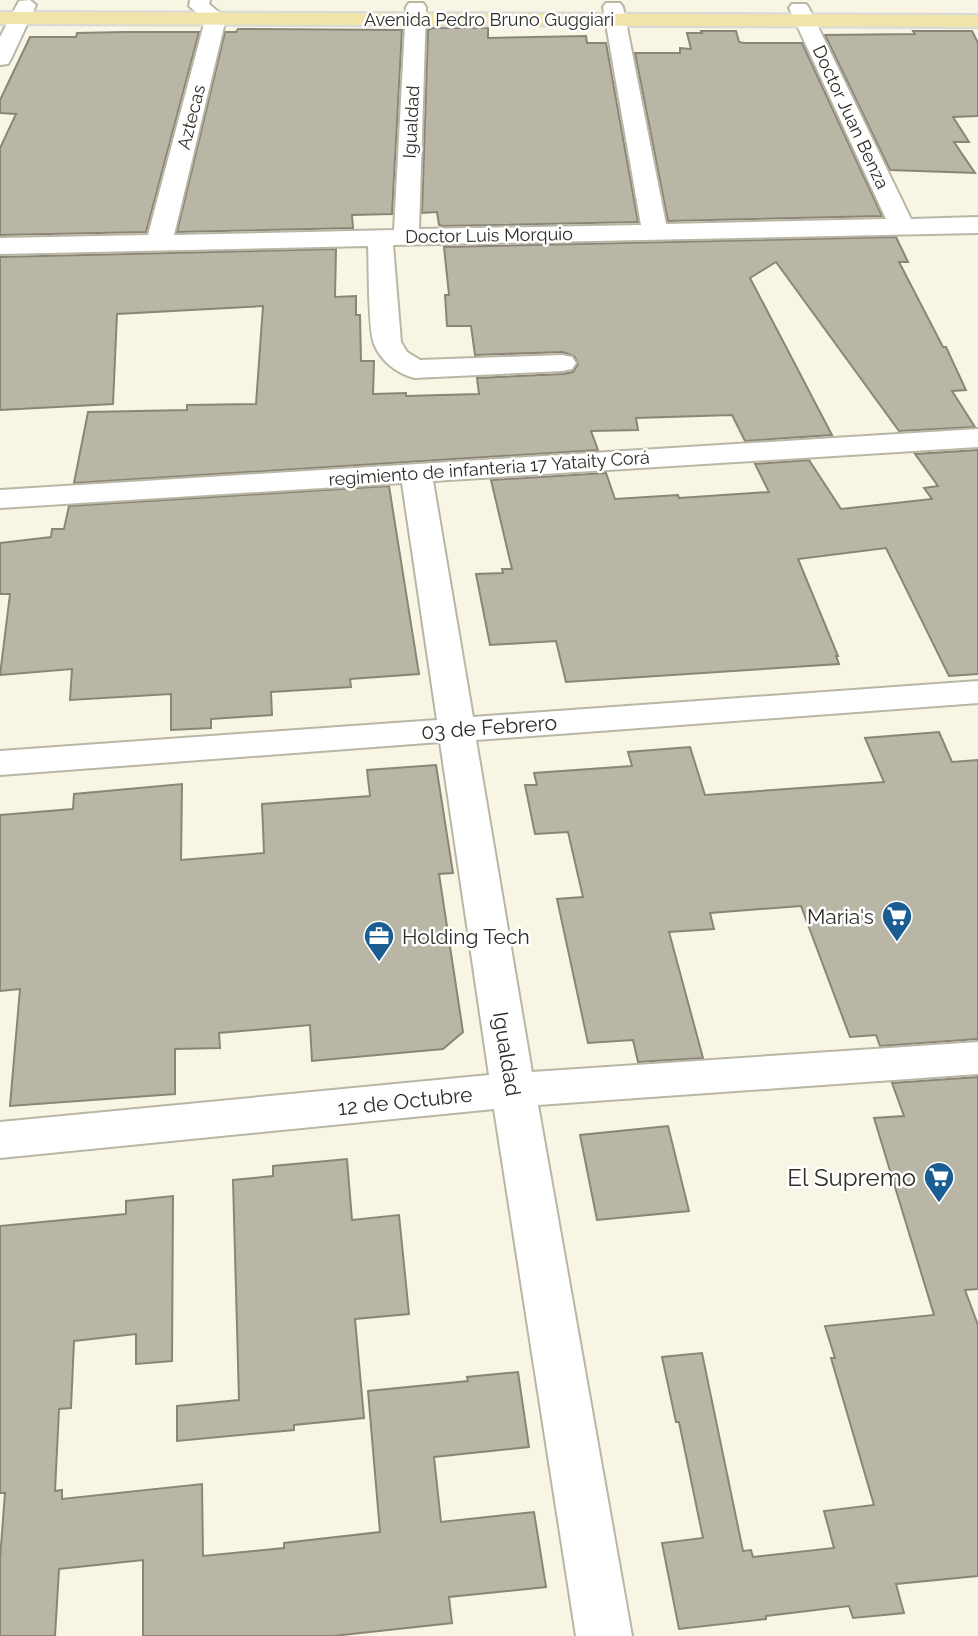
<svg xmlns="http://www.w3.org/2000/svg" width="978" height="1636" font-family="Raleway,sans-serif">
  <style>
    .building { fill: #b9b6a6; stroke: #898677; stroke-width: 2 }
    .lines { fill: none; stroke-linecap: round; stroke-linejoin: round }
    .minor-casing { stroke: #b9b6a6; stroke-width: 4 }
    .primary-casing { stroke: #d9d9d8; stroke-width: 4 }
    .minor { fill: #fff; fill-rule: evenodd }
    .primary { fill: #f1e4aa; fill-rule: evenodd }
    .labels { text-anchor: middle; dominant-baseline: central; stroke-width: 5; stroke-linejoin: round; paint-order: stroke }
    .far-street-label { font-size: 18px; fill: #2e2d27; stroke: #fff }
    .street-label { font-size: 21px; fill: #2e2d27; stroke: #fff }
    .poi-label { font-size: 21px; fill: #2e2d27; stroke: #fff; text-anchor: end }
    .near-poi-label { font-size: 24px; fill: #2e2d27; stroke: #fff; text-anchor: end }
  </style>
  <rect width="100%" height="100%" fill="#f8f5e4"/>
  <g class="building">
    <path d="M432,28H488V38L586,36L587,43H606L638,222L443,226L439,225L437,212L422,213L428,30Z"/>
    <path d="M238,29L402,30L392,214L352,215L353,228L177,232L225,32H236Z"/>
    <path d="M701,31H736L739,42L744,43H802L882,216L668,221L635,53H680V48L691,49L687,33H702Z"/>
    <path d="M913,31H972L978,43V116L953,117L969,142H954L975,173L890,170L825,35L915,34Z"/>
    <path d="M199,32L146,232L0,235V148L16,114L0,113V100L30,37H76L77,33L124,32Z"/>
    <path d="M896,237L908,262H899L943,347H946L966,390L952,391L975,427L899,431L776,262L750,278L832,435L745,441L732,415L636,418L638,430L591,431L598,450L74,483L88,412L187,410V405L256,404L263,306L117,314L113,404L0,410V257L336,249L335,297L356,296V315H360L361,361H374L373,394L406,393V396L479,394L477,378L563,374L573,372L578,364L574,356L563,352L475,355L471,326H447L445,295H449L444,247Z"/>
    <path d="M978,450V674L949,676L886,548L798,559L838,656H836L839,664L566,682L556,641L490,645L476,574L503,573L502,569H512L491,480L606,473L615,499L678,495L679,498L769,492L755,464L809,460L841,509L932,499L924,488L938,486L915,454Z"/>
    <path d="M389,486L419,674L350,679L351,687L271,692L272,715L211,719V728L171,730V694L70,700L72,669L0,675L10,594H0V543L51,537L52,529H64L69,506Z"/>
    <path d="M939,732L952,762L978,760V1039L880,1046L876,1035L850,1037L801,906L710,913L714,929L669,932L703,1058L638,1062L633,1040L588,1043L557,899L583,897L568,832L535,834L525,785H537L534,773L632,766L628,752L690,747L705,795L884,782L865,738Z"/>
    <path d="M436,765L453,873L439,874L463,1032L443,1049L312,1061L310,1025L219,1033L220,1048L175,1049V1094L10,1106L20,989L0,991V815L73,809L74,794L182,784L181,860L264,853L262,804L370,796L367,770Z"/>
    <path d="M978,1077V1289L965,1290L978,1325V1576L896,1584L904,1613L853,1618L849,1606L766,1616V1619L679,1629L662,1543L703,1538L679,1422H676L662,1357L702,1353L743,1551L751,1550L753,1557L834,1548L824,1511L874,1505L831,1358H835L825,1326L934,1315L874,1118L904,1116L892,1083Z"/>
    <path d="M668,1126L689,1211L597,1220L580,1135Z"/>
    <path d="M347,1159L352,1220L399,1215L409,1314L355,1319L364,1418L294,1425V1430L177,1441V1406L239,1400L233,1180L273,1176V1166Z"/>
    <path d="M173,1196L172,1361L136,1364V1334L74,1341L71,1408L59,1409L55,1491L62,1490V1499L202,1484L203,1556L284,1548V1543L380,1532L368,1391L468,1381L467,1377L518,1372L529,1447L434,1457L441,1522L534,1512L546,1587L449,1597L452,1623L333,1636H143V1560L59,1569L55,1636H0V1559L5,1493H0V1226L126,1214V1201Z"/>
  </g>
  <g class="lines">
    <g class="minor-casing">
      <g id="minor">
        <path d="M190,0H210L209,4L226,18L174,235L394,230L406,7L409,3H423L426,7L419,229L641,225L603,7L606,3H620L623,7L666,224L886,219L789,8L792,4H806L809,8L911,219L978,217V233L393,245L401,342L407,352L420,360L562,355L572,357L576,363L572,369L562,371L414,378C396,373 381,361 374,344C368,328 369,266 368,246L0,254V238L148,235L205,20L189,6Z"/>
        <path d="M19,1L30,0L36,5L11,59L8,64L0,65V37Z"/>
        <path d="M978,429V447L433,481L473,717L978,681V703L476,740L532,1072L978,1042V1074L538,1105L632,1636H576L494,1109L0,1158V1122L489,1075L440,742L0,775V751L437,720L402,483L0,508V490Z"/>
      </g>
    </g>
    <g class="primary-casing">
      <path id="primary" d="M0,12L978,15V27L0,24Z"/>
    </g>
    <use href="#minor" class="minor"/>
    <use href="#primary" class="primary"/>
  </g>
  <defs>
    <g id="supermarket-pin" transform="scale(1.575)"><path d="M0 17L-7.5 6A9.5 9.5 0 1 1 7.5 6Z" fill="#1a5d92" stroke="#fff"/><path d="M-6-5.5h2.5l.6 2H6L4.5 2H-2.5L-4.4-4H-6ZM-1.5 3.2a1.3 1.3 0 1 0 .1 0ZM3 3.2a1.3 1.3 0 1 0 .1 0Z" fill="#fff"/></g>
    <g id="office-pin" transform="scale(1.575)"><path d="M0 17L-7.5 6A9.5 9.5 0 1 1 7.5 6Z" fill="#1a5d92" stroke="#fff"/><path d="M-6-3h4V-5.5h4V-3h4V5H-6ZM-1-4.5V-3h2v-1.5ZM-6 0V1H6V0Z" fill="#fff"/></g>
  </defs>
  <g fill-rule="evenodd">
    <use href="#supermarket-pin" x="897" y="916"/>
    <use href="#office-pin" x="379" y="936"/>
    <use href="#supermarket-pin" x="939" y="1177"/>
  </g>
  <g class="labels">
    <g class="far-street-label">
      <text x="489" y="19">Avenida Pedro Bruno Guggiari</text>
      <text transform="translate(191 117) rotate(-76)">Aztecas</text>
      <text transform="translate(851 117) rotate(65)">Doctor Juan Benza</text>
      <text transform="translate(411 122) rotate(-87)">Igualdad</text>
      <text transform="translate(489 235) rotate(-1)">Doctor Luis Morquio</text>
      <text transform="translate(489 468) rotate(-4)">regimiento de infanteria 17 Yataity Corá</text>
    </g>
    <g class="street-label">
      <text transform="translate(489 727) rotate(-4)">03 de Febrero</text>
      <text transform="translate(507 1054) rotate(81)">Igualdad</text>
      <text transform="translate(405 1101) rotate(-6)">12 de Octubre</text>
    </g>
    <g class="poi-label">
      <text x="874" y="916">Maria's</text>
      <text x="402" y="936" text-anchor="start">Holding Tech</text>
    </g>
    <g class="near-poi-label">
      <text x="916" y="1177">El Supremo</text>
    </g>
  </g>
</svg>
